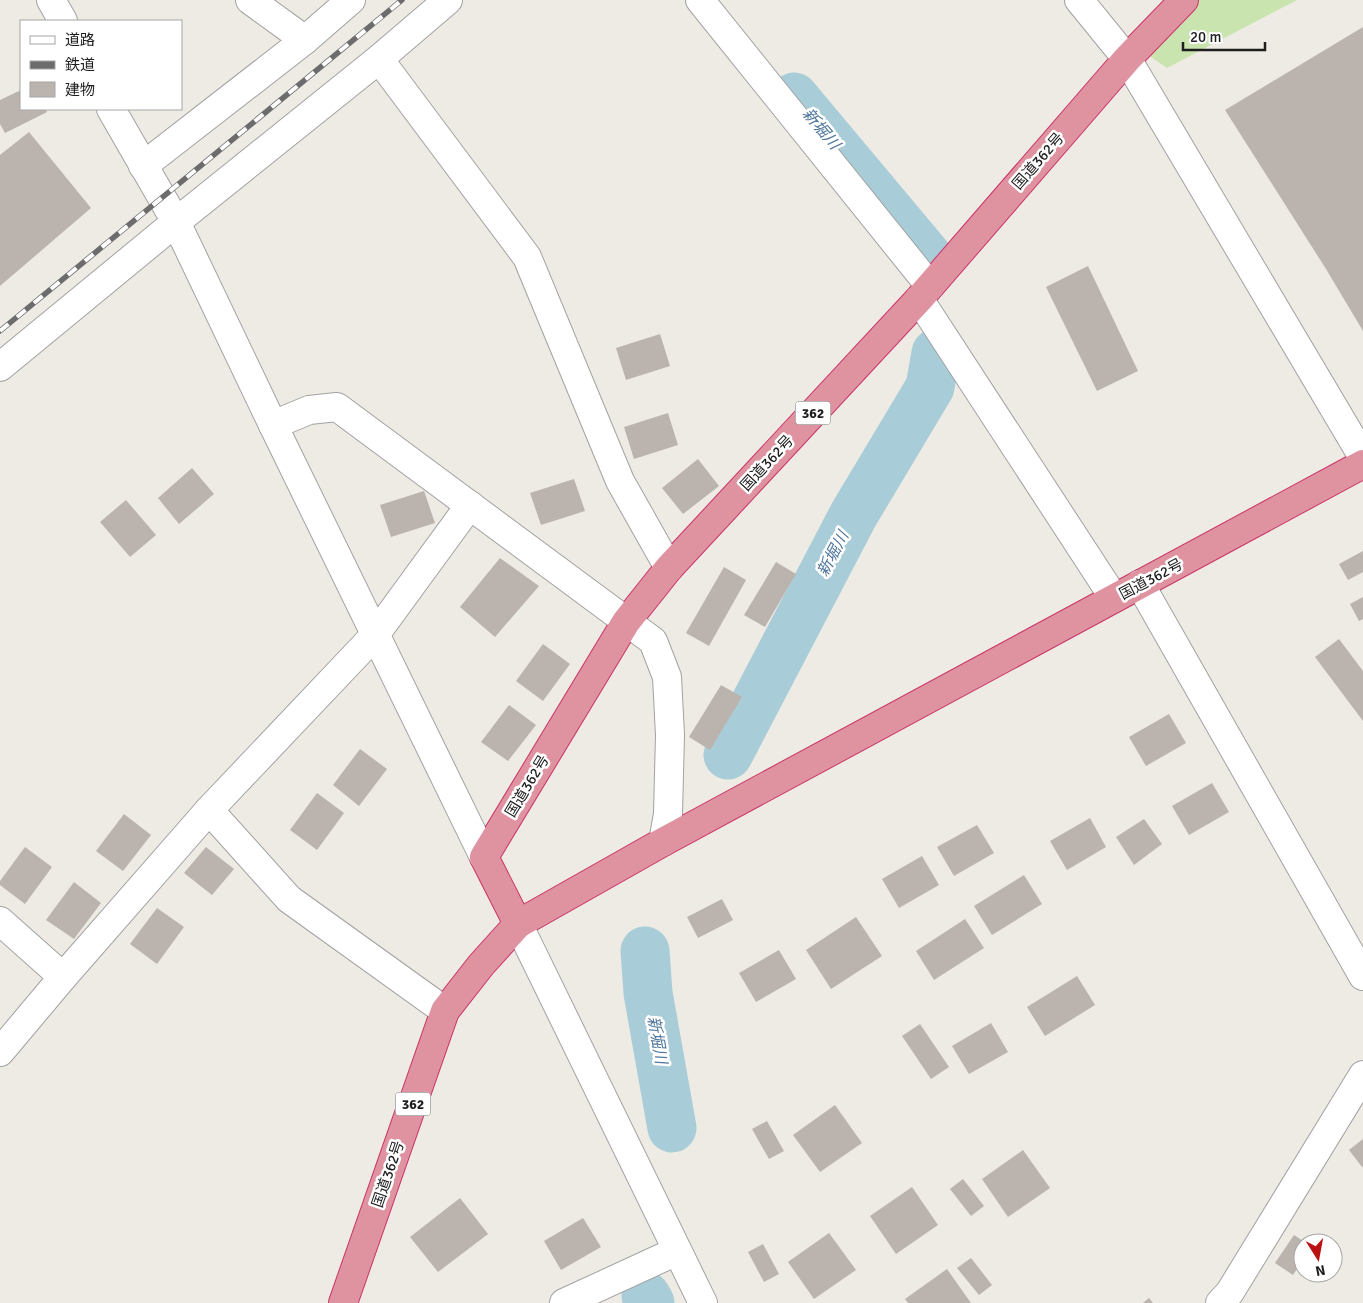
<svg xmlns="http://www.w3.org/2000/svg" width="1363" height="1303" font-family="Signika,'Noto Sans JP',sans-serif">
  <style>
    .grass { fill: #c9e4af }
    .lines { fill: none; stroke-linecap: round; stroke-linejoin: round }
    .river { stroke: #a9cdd8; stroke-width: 49 }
    .building { fill: #bbb4ae }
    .minor-casing { stroke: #a2a2a2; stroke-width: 30 }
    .highway-casing { stroke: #ca3367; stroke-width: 30 }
    .minor { stroke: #fff; stroke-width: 28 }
    .highway { stroke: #df93a1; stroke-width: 28 }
    .rail-casing { stroke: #6c6c6c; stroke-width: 5.5 }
    .rail { stroke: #fff; stroke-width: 4; stroke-dasharray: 11; stroke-linecap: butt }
    .labels { text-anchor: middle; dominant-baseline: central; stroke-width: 5; stroke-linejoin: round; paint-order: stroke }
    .shield { fill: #fff; stroke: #626262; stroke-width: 1 }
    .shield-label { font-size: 14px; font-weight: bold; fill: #1e1e1e }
    .street-label { font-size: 15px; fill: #1e1e1e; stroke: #fff }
    .water-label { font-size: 16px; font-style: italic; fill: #50779e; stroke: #fff }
  </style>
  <rect width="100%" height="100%" fill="#eeebe4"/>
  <path class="grass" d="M1191,0H1297L1167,68L1138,48Z"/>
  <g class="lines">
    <g class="river">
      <path d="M794,97L928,257"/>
      <path d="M728,755L854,514L930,387L936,353"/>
      <path d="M645,951L648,993L672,1128"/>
      <path d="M646,1296L650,1303"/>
    </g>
  </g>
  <g class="building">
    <path d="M1363,27V331L1326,269L1225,110Z"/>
    <path d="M21,90V109H45L47,112L5,133L0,124V100Z"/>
    <path d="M29,132L91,208L0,286V155Z"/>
    <path d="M1088,266L1138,371L1097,391L1046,287Z"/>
    <path d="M660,334L670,366L626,380L616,348Z"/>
    <path d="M668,413L678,445L634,459L624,427Z"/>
    <path d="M698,459L719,486L683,514L662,488Z"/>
    <path d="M192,468L214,494L179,524L158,498Z"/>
    <path d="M574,479L585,511L541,525L530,493Z"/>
    <path d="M424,491L435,523L391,537L380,505Z"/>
    <path d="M126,500L156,535L130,557L100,522Z"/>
    <path d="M1363,551V572L1348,580L1339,564Z"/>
    <path d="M500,558L539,586L495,637L460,607Z"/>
    <path d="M776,562L796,574L765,627L744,615Z"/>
    <path d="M724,567L746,580L709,646L686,633Z"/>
    <path d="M1363,597V619L1359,621L1350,604Z"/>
    <path d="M1339,639L1363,671V721L1315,657Z"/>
    <path d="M543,644L570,664L543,701L516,681Z"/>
    <path d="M721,685L742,697L710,750L689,737Z"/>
    <path d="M509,705L536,725L508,761L481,742Z"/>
    <path d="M1169,714L1186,743L1146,766L1129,737Z"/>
    <path d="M360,749L387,769L359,806L333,785Z"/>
    <path d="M1212,783L1229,812L1189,835L1172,806Z"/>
    <path d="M317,793L344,813L317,850L290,830Z"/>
    <path d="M124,814L151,835L123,871L96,851Z"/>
    <path d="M1090,818L1106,847L1067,870L1050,841Z"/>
    <path d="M1144,819L1162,844L1134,865L1116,837Z"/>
    <path d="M977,825L994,853L954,876L937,847Z"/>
    <path d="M25,847L52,867L25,904L0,885V881Z"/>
    <path d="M206,847L234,869L212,895L184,873Z"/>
    <path d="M922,856L939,885L899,908L882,879Z"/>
    <path d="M1024,875L1042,904L992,935L974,906Z"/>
    <path d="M74,882L101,903L74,939L46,920Z"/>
    <path d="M722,899L733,920L698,938L687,917Z"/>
    <path d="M157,908L184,927L157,964L130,944Z"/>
    <path d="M856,917L882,956L831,989L806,950Z"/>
    <path d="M965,919L984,948L934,980L916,951Z"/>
    <path d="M779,950L796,979L756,1002L739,973Z"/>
    <path d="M1077,976L1095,1005L1045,1036L1027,1007Z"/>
    <path d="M991,1023L1008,1052L969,1074L952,1046Z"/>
    <path d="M920,1024L949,1067L931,1079L902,1036Z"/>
    <path d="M835,1105L862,1143L820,1172L793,1135Z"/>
    <path d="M767,1121L784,1151L769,1159L752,1129Z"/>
    <path d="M1363,1139V1166L1362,1167L1349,1150Z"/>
    <path d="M1023,1150L1050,1188L1008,1217L982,1179Z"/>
    <path d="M963,1179L984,1206L971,1216L950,1189Z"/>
    <path d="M912,1187L938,1225L896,1254L870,1216Z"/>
    <path d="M460,1198L488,1234L438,1272L410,1237Z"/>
    <path d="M583,1218L601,1247L561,1270L544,1241Z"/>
    <path d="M829,1233L856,1270L814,1299L788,1262Z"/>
    <path d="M1294,1235L1306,1243H1303V1260L1293,1275L1275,1263Z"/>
    <path d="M763,1244L779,1274L764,1282L748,1252Z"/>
    <path d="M971,1258L992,1285L979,1295L957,1268Z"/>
    <path d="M947,1269L971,1303H908L905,1299Z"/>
    <path d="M1149,1298L1153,1303H1143Z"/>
  </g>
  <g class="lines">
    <g class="minor-casing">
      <g id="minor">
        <path d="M51,0L63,21"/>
        <path d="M250,0L305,40"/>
        <path d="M700,0L930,286"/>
        <path d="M1079,0L1127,59L1363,457"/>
        <path d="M379,59L527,257L620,481L669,568"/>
        <path d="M111,109L176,222L273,425L484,857"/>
        <path d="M143,166L305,40L351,0"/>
        <path d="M919,299L1114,598"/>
        <path d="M0,367L176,222L379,59L448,0"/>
        <path d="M273,425L309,410L337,407L653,641L667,677L670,735L668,814L663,842"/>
        <path d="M1140,584L1363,976"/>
        <path d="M209,810L289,899L445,1011"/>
        <path d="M0,921L63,977"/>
        <path d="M518,924L703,1303"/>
        <path d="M0,1052L63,977L209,810L375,635L470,505"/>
        <path d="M564,1303L677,1251"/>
        <path d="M1220,1303L1230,1292L1363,1075"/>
      </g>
    </g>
    <g class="highway-casing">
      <g id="highway">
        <path d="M518,924L484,857L626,622L669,568L919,299L1127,59L1184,0"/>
        <path d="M343,1303L445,1011L481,965L518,924L663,842L1363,464"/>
      </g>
    </g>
    <use href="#minor" class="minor"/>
    <use href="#highway" class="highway"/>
    <g class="rail-casing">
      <path id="rail" d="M0,331L402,0"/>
    </g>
    <use href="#rail" class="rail"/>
  </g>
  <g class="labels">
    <g class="shield">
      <rect x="795.5" y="401.5" width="35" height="23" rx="4"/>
      <rect x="395.5" y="1092.5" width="35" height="23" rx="4"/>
    </g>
    <g class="shield-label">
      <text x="813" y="413">362</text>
      <text x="413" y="1104">362</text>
    </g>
    <g class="street-label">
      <text transform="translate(1038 161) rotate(-49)">国道362号</text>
      <text transform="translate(767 463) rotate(-47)">国道362号</text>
      <text transform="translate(1151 579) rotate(-28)">国道362号</text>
      <text transform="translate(527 786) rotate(-59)">国道362号</text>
      <text transform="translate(388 1174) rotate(-71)">国道362号</text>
    </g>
    <g class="water-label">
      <text transform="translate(821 129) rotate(50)">新堀川</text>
      <text transform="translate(833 554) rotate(-62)">新堀川</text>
      <text transform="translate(657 1040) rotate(80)">新堀川</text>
    </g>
  </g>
  <rect x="20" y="20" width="162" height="90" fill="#ffffff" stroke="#a5a5a5"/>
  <rect x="30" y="36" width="25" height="8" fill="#ffffff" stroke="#a5a5a5"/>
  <text x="65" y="45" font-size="15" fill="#1e1e1e">道路</text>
  <rect x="30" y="61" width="25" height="8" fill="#6c6c6c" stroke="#a5a5a5"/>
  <text x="65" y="70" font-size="15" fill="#1e1e1e">鉄道</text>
  <rect x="30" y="82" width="25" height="15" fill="#bbb4ae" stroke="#a5a5a5"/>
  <text x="65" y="95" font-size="15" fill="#1e1e1e">建物</text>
  <g transform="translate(1318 1258) rotate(169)"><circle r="24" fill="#ffffff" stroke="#a5a5a5"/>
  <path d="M0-4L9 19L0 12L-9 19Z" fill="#ba1112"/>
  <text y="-8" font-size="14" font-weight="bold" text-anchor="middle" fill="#1e1e1e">N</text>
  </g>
  <path d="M1183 42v8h82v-8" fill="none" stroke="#1e1e1e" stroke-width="2.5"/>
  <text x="1190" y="42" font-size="15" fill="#1e1e1e" stroke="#ffffff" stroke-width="4" paint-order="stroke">20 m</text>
</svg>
